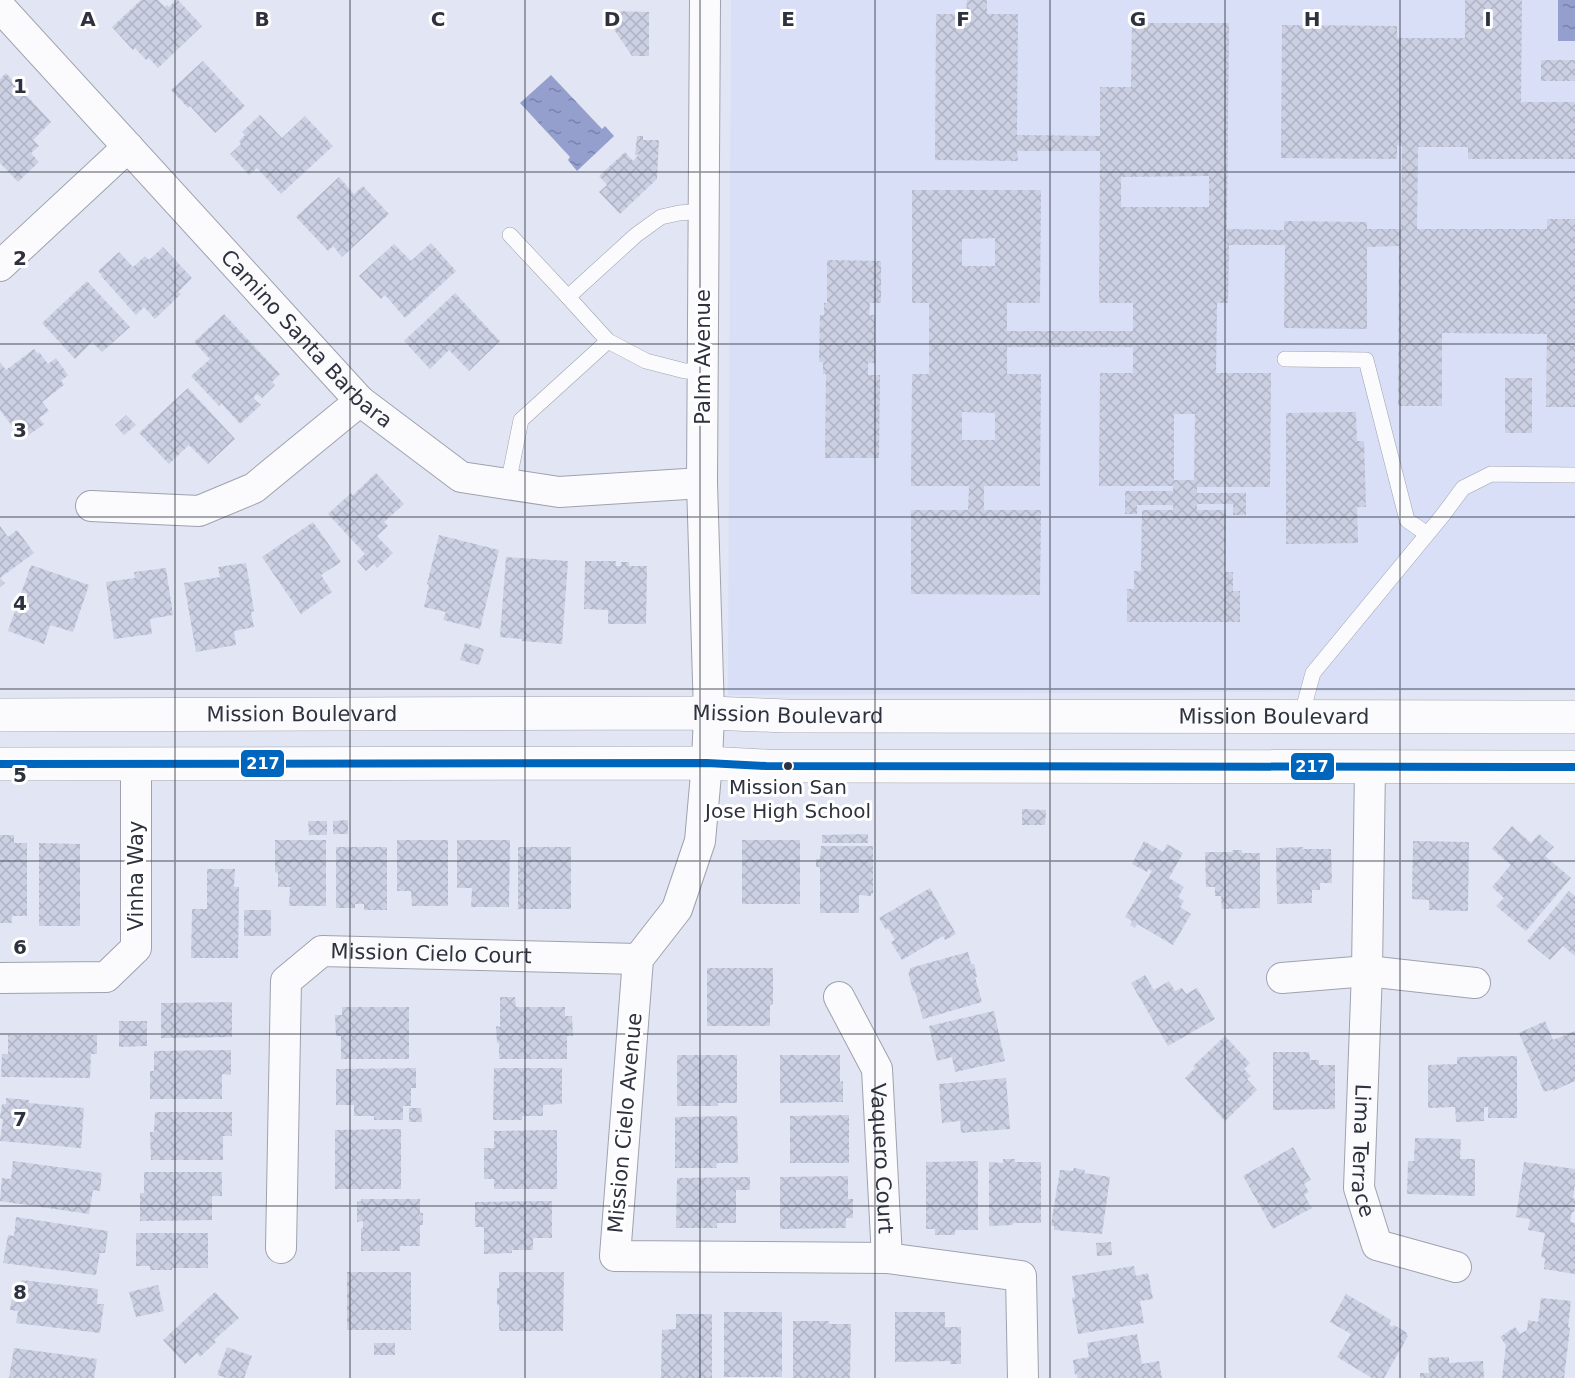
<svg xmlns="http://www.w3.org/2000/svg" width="1575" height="1378" font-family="'DejaVu Sans',sans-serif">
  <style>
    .built { fill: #d8dff7 }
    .water { fill: url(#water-ripples) }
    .building { fill: url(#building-cross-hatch); fill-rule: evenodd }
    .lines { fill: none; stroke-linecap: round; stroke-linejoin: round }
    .lane-casing { stroke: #9fa2ae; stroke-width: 16 }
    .street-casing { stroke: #9fa2ae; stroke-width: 32 }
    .primary-casing { stroke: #9fa2ae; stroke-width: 34 }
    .lane { stroke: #fbfbfd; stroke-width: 15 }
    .street { stroke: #fbfbfd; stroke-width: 30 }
    .primary { stroke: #fbfbfd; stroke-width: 33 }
    .bus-1-casing { stroke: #fff; stroke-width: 12 }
    .bus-1 { stroke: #0065bd; stroke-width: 8 }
    .grid { fill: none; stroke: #2e313e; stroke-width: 1.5; stroke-opacity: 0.55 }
    .bus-dot { fill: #2e313e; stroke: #fff; stroke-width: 2 }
    .labels { text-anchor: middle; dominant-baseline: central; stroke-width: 6; stroke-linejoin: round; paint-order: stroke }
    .bus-label { font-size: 20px; fill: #2e313e; stroke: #fff }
    .street-label { font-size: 21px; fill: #2e313e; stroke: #fff }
    .grid-label { font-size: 20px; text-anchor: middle; font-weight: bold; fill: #2e313e; stroke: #fff; stroke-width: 6; stroke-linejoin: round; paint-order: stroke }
    .line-badge { stroke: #fff; stroke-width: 2 }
    .badge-label { font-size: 16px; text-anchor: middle; font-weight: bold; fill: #fff }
  </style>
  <defs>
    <pattern id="water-ripples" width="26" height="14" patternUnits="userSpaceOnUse" patternTransform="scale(1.5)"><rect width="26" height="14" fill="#949fce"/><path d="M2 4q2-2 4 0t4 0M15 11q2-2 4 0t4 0" fill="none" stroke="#7982a9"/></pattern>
    <pattern id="building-cross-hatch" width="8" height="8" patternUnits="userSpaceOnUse" patternTransform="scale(1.5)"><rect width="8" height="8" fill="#cbd0e3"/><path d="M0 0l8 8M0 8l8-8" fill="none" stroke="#afb3c4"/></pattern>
  </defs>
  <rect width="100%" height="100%" fill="#e2e6f4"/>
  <path class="built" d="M731,0H1575V690L728,695Z"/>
  <g class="water">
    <rect x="1558" y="0" width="17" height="41"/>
    <path d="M551,75L602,129L605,126L614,136L577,171L568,160L570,157L520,103Z"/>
  </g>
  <g class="building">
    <path d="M141,0H158L165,7L167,5L169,7L176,0H178L202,26L158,68L149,58L146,60L135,48L133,50L112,27Z"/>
    <path d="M967,0H987V14H1018L1017,135L1100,136V87H1131L1132,23H1229L1227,229L1284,230V221L1367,222V229H1401L1402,146L1397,145V159L1281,158L1282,25L1397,26V38H1465V0H1522L1521,102H1575V159H1468V147H1418L1417,229H1547V219H1575V407H1546L1547,334L1442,333V406H1398L1399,246L1367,247V329L1284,328L1285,245H1229L1228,303H1217L1216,373H1271L1270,487H1197V493H1246V515H1233V504H1197V510H1226L1225,572H1233V591H1240V622H1127V589H1134V571H1141L1142,510H1173V505H1137V514H1125V491H1173V486H1099L1100,373H1133V347H1007V374H1041L1040,486H984V510H1041L1040,595L911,594V510H968L969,486H911L912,374H929V303H912V190H1041L1040,303H1007V331H1133V303H1099L1100,151H1017L1018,161L935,160L936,14H966ZM1209,176V207H1121V177ZM995,238V266H962V239ZM962,412L995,413V440H962ZM1174,414H1195L1194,480H1174Z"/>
    <path d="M613,11L649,12V56H632L613,28Z"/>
    <rect x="1541" y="60" width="34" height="21"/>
    <path d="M203,61L245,106L215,133L190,106L188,108L171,90Z"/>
    <path d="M6,73L51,122L33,140L39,146L31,153L39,162L18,182L0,163V79Z"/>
    <path d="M260,115L282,138L305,116L333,146L281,194L257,168L249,175L230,154L241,144L239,141L245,135L242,132Z"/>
    <path d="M637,136H643V140H659L657,179L620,214L599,192L607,185L599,176L625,152L633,161L639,154L635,155Z"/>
    <path d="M339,177L354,194L363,186L389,214L342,257L333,246L328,251L296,217Z"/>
    <path d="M431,243L456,271L405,318L385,295L381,299L359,276L394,244L411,261Z"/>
    <path d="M163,247L192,278L178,292L181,294L155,319L144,307L136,315L101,276L102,275L98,271L119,252L133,267L145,256L149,260Z"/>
    <path d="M827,260L881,261V303H870L869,315H875V363H868V375H880L879,458H825L826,374H823V362H819L820,315H824V303H827Z"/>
    <path d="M87,281L130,327L102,352L92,342L75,359L42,323Z"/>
    <path d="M455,293L500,341L469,371L449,350L430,369L404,341Z"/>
    <path d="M224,314L280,374L272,382L275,385L262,398L257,394L253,398L261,405L240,424L221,403L219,406L191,376L210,359L194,342Z"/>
    <path d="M34,349L38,354L39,352L48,364L56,358L68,375L61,381L64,385L42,402L49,411L39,418L44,424L25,438L20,432L18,434L0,410V362L6,370Z"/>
    <rect x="1505" y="378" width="27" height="55"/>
    <path d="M188,388L235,439L208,464L189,445L169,464L139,433Z"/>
    <path d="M1356,412L1357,441H1364L1366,507H1357L1358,543L1286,544V413Z"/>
    <path d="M126,415L136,425L124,435L115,425Z"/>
    <path d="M376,473L404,504L384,522L388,526L377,536L393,553L377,568L374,564L366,571L357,561L365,554L328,514L351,493L353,495Z"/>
    <path d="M313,522L341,562L321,575L332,592L301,614L262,557Z"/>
    <path d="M0,526L8,537L17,530L34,553L0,578L5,583L0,587Z"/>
    <path d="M439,535L499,550L480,629L443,620L446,612L424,607L429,585L427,584Z"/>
    <path d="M506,557L568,561L562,644L522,641V639L500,637Z"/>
    <path d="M585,561H616V566H621V562H629V566H647L646,624H608V610L584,609Z"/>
    <path d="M246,563L254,611L251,612L254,627L234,631L236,645L196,652L184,583L220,577L218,567Z"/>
    <path d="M31,565L89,585L73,632L50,625L44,644L8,631Z"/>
    <path d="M166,568L173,615L150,619L152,634L114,639L106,582L135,578L134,572Z"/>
    <path d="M465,643L484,649L479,665L460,660Z"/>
    <path d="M1022,809L1046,810L1045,825H1022Z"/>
    <path d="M348,820V834H333V821Z"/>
    <path d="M308,821H327V835H309Z"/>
    <path d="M1512,826L1531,843L1539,834L1554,847L1545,856L1571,878L1526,931L1496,906L1504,898L1492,887L1511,865L1492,849Z"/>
    <path d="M868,834V843H822V835Z"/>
    <path d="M0,835H14V843H27V916H12V923H0Z"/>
    <path d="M275,840H326V906H289L290,887H278V873L275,872Z"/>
    <path d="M397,840H448V906H412L411,891H397Z"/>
    <path d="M457,840H510L509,907H471L472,888H457Z"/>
    <rect x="742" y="840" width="58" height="64"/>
    <path d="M1144,841L1163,852L1167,844L1183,853L1169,878L1184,887L1178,897L1184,901L1180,907L1191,914L1173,945L1137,924L1135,928L1130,925L1132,921L1125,917L1152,871L1148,869L1147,872L1132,864Z"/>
    <path d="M1413,841L1469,842L1468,911L1429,910V900L1412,899Z"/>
    <path d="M39,843L80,844V926H39Z"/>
    <path d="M821,846H873V894L871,893V896L859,895V913H820V867H816V859H820Z"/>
    <path d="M336,847H387V910H364V904H355V908H336Z"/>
    <rect x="518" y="847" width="53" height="62"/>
    <path d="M1303,847V849H1331L1332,883H1320V890H1312V903L1277,904L1276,848Z"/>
    <path d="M1232,850H1242V853H1260V908L1222,909L1221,896H1215V887H1206L1205,852H1233Z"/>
    <path d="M207,869H235L234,887H239L238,958H191L192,909H207Z"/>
    <path d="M930,888L956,934L945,940L943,936L902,960L891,942L895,940L888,928L886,930L879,918Z"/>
    <path d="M1569,891L1575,896V956L1563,946L1550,960L1527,941Z"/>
    <rect x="244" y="910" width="27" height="26"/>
    <path d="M968,952L971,964H974L977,977H975L982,1002L923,1019L915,991H913L908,972L910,971V968Z"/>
    <path d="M707,968H773V1004L770,1005V1026H707Z"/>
    <path d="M1145,975L1154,990L1169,981L1175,991L1182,988L1186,994L1197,988L1215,1019L1168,1046L1131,983Z"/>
    <path d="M500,997H515L516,1007H565V1016H572L573,1036H567V1059H499V1043H497L496,1026L500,1027Z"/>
    <path d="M232,1002V1037L161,1038V1003Z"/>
    <path d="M342,1007H409V1059H341V1036H336L335,1015H342Z"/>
    <path d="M994,1011L1005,1061L955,1072L952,1057L937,1061L929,1026Z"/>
    <path d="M119,1021H147V1046L119,1047Z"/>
    <path d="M1545,1021L1553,1040L1575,1031V1081L1553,1091V1089L1544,1092L1519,1033Z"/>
    <path d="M8,1035H97V1054H91L90,1078L1,1077L2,1054H8Z"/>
    <path d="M1225,1036L1250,1063L1244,1069L1251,1076L1247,1079L1257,1090L1225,1121L1185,1078L1195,1068L1193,1066Z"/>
    <path d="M231,1050V1075L222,1074V1099H150V1071H154V1051Z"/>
    <path d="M1273,1052H1309L1310,1060H1319V1065H1335V1109L1273,1110Z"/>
    <path d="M677,1055H737V1103H718V1106H677Z"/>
    <path d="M780,1055H840V1082L843,1081V1102L780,1103Z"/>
    <path d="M1517,1056V1118H1488V1107H1484V1121L1456,1122L1455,1107L1428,1108V1065L1457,1064V1057Z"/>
    <path d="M416,1068V1088H411V1106H403V1120H374V1116H354V1105H336V1069Z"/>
    <path d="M494,1068H562V1104L543,1105V1116H522V1120H493Z"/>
    <path d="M1006,1078L1010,1129L961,1133L960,1121L942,1123L939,1084Z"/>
    <path d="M6,1098L29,1100V1103L84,1108L81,1148L0,1141L3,1119L0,1118L2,1104H6Z"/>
    <path d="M409,1108H421L422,1122H409Z"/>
    <path d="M155,1112H232V1136H223V1160H151L150,1132H154Z"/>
    <path d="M849,1115V1163H790V1116Z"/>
    <path d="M737,1116L738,1163H717L716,1168H675V1117Z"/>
    <path d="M401,1129V1189H335V1130Z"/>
    <path d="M557,1130V1189H494V1179H484V1148H494V1131Z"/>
    <path d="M1415,1138L1461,1139L1460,1159H1475V1196L1407,1194L1408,1161H1414Z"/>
    <path d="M1293,1147L1311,1180L1304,1184L1309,1192L1304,1195L1312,1208L1273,1229L1243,1176Z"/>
    <path d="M1003,1159H1015V1162H1041V1223H1013V1225L989,1226V1162L1003,1163Z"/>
    <path d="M13,1161L102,1173L100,1191L93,1190L89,1214L0,1201L2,1178L11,1179Z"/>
    <path d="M978,1161V1230H955V1235H935V1229H926V1162Z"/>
    <path d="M1524,1162L1575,1169V1184L1573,1198L1575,1199V1204L1574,1212H1572L1570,1222L1575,1223V1274L1544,1269L1545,1258L1541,1257L1545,1233L1528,1230L1530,1219L1516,1217Z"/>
    <path d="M1074,1168L1085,1170L1084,1173L1110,1177L1102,1234L1054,1230V1226L1051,1225L1060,1170L1073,1171Z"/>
    <path d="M144,1172H222V1196H212V1220L140,1221V1193H144Z"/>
    <path d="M848,1176V1199H853V1218H846V1228L780,1229V1177Z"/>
    <path d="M750,1177V1190H736V1223H717V1228H676L677,1178Z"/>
    <path d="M361,1199H420V1213H423V1225H420V1246H400V1251H361V1228H363V1221L357,1222V1202L361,1201Z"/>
    <path d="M552,1201V1238H533V1250H512V1253L484,1254V1227H475V1202Z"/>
    <path d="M16,1217L108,1231L105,1253H100L96,1275L3,1263L8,1235L14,1236Z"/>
    <path d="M136,1233H208V1268H172V1270H150V1266H136Z"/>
    <path d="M1111,1242L1112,1255L1097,1256L1096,1243Z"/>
    <path d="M1134,1266L1136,1276L1148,1273L1153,1299L1140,1301L1144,1323L1078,1334L1072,1298L1075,1297L1072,1276Z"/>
    <rect x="347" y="1272" width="64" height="58"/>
    <path d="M499,1272H564L563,1331H499V1305H497V1288H499Z"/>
    <path d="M22,1280L98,1289L97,1304H104L100,1333L16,1323L18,1311L10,1310L13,1291L20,1292Z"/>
    <path d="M158,1285L164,1311L136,1317L129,1292Z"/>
    <path d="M215,1292L239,1318L214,1340L216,1342L200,1357L197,1353L185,1364L163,1340Z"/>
    <path d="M1346,1294L1391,1320L1389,1324L1392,1327L1394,1325L1407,1333L1406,1335L1408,1336L1384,1378H1372L1337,1357L1351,1334L1330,1322Z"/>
    <path d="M1541,1298L1571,1301L1568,1327L1570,1328L1564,1378H1502L1506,1345L1500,1337L1515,1327L1520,1334L1527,1330L1528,1320L1538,1322Z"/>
    <rect x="724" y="1312" width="58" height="65"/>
    <path d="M895,1312H945V1327H961V1364H950V1361L895,1362Z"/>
    <path d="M676,1314H712V1378H661L662,1330L676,1329Z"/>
    <path d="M793,1321H829V1324H851L850,1378H793Z"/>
    <path d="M1137,1334L1142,1364L1159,1361L1162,1378H1078L1077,1374L1075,1375L1073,1360L1089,1357L1087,1343Z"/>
    <rect x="374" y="1343" width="21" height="12"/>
    <path d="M227,1347L252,1356L244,1378H227L217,1375Z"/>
    <path d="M14,1348L97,1359L94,1378H9Z"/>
    <path d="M1449,1357V1363L1483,1361L1484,1378H1420V1373H1429L1428,1358Z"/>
  </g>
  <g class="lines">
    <g class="lane-casing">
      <g id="lane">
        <path d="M510,235L568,297L636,235L661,217L679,213L704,211"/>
        <path d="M608,341L646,361L685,371H703"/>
        <path d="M1285,359L1366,360L1407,520L1427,534"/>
        <path d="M508,484L521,420L608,341L568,297"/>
        <path d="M1301,717L1313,673L1443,515L1463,488L1491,474L1575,475"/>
      </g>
    </g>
    <g class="street-casing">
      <g id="street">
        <path d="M705,0L702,483L709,713L707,763L700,841L677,909L638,959L615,1256L887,1258L1021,1276L1023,1378"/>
        <path id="s1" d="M0,7L360,401L461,477L559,492L702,483"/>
        <path d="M0,266L128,147"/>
        <path d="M91,506L199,511L254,488L360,401"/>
        <path id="s2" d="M1370,767L1367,971L1359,1188L1377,1245L1456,1267"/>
        <path d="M0,978L106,977L136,948V764"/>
        <path d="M1282,978L1367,971L1475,983"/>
        <path id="s3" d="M839,997L877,1069L887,1258"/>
        <path id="s4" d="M281,1248L286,981L322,951L638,959"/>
      </g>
    </g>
    <g class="primary-casing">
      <g id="primary">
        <path id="s5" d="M0,715L709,713L787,716L1575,717"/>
        <path d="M0,764L707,763L766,766L1575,767"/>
      </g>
    </g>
    <use href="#lane" class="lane"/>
    <use href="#street" class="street"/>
    <use href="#primary" class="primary"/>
    <g class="bus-1-casing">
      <path id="bus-1" d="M0,764L707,763L766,766L1575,767"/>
    </g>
    <use href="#bus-1" class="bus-1"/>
  </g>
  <path class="grid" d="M175,0V1378M350,0V1378M525,0V1378M700,0V1378M875,0V1378M1050,0V1378M1225,0V1378M1400,0V1378M0,172H1575M0,344H1575M0,517H1575M0,689H1575M0,861H1575M0,1034H1575M0,1206H1575"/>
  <circle class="bus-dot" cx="788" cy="766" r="5"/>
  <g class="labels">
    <g class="bus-label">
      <text x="788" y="787">Mission San<tspan x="788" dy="24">Jose High School</tspan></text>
    </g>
    <g class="street-label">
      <text stroke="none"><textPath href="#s1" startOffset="452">Camino Santa Barbara</textPath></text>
      <text transform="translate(703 357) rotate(-90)">Palm Avenue</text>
      <text stroke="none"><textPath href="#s5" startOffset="302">Mission Boulevard</textPath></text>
      <text stroke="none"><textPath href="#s5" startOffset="788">Mission Boulevard</textPath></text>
      <text stroke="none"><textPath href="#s5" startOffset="1274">Mission Boulevard</textPath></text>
      <text transform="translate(136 876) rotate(-90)">Vinha Way</text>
      <text stroke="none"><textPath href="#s4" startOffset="423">Mission Cielo Court</textPath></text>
      <text transform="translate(625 1123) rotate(-85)">Mission Cielo Avenue</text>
      <text stroke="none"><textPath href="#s2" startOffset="384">Lima Terrace</textPath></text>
      <text stroke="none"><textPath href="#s3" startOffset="171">Vaquero Court</textPath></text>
    </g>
  </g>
  <g class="grid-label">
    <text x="88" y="26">A</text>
    <text x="262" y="26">B</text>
    <text x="438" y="26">C</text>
    <text x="612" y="26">D</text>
    <text x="788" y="26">E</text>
    <text x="963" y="26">F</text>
    <text x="1138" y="26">G</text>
    <text x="1312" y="26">H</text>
    <text x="1488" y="26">I</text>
    <text x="20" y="93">1</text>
    <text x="20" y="265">2</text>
    <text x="20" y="437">3</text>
    <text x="20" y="610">4</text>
    <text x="20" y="782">5</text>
    <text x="20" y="954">6</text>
    <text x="20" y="1126">7</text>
    <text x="20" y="1299">8</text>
  </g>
  <g class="line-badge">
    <rect x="240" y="749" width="45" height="29" rx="6" fill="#0065bd"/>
    <rect x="1290" y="752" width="45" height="29" rx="6" fill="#0065bd"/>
  </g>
  <g class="badge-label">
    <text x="263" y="769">217</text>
    <text x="1312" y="772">217</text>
  </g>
</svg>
